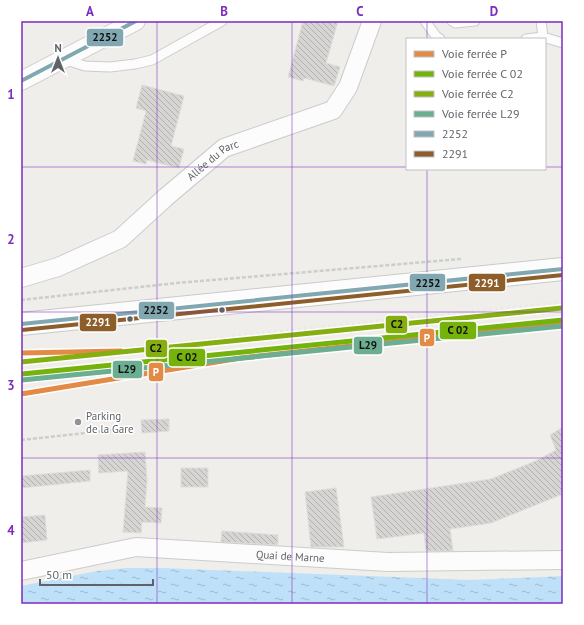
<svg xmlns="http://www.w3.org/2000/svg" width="584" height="625" font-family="'PT Sans',sans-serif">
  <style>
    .water { fill: url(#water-ripples) }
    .building { fill: url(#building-back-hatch); stroke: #deddd9 }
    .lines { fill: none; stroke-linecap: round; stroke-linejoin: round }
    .lane-casing { stroke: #cbcccc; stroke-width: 11 }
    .street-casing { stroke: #cbcccc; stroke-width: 20 }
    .secondary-casing { stroke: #cacacb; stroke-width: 24 }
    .path { stroke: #cacfcc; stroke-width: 2.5; stroke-dasharray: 4 2; stroke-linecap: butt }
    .lane { stroke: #fdfcfc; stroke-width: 9 }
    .street { stroke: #fdfcfc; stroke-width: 18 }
    .secondary { stroke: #fdfcfc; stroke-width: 22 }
    .rail { stroke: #e4e4e4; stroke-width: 3; stroke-dasharray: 1 5; stroke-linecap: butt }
    .bus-1-casing { stroke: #fff; stroke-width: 7 }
    .bus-2-casing { stroke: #fff; stroke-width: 7 }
    .bus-1 { stroke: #81a7b1; stroke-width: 4 }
    .bus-2 { stroke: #8d5e2a; stroke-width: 4 }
    .rail-1-casing { stroke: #fff; stroke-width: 8 }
    .rail-2-casing { stroke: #fff; stroke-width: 8 }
    .rail-3-casing { stroke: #fff; stroke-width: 8 }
    .rail-4-casing { stroke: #fff; stroke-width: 8 }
    .rail-1 { stroke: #e38a46; stroke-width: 5 }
    .rail-2 { stroke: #76b20c; stroke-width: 5 }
    .rail-3 { stroke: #85af10; stroke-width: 5 }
    .rail-4 { stroke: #6cae91; stroke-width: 5 }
    .grid { fill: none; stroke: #7b2cbf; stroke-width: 1; stroke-opacity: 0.55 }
    .bus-dot { fill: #5f6368; stroke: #fff; stroke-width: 1.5 }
    .poi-dot { fill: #919496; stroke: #fff; stroke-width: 1.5 }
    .labels { text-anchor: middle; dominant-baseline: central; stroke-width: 3; stroke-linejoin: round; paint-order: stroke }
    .street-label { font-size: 11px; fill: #5f6368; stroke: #fff }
    .poi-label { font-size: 11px; fill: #5f6368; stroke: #fff; text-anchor: start }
    .line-badge { stroke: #fff; stroke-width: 1.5 }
    .badge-label { font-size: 11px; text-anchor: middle; font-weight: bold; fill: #fff }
    .pale-badge-label { font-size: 11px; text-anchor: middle; font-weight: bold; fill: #111 }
    .neatline { fill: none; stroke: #7b2cbf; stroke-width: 1.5 }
    .grid-label { font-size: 13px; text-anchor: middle; font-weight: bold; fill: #7b2cbf }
  </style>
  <defs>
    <pattern id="water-ripples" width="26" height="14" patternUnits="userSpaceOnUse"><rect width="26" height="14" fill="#bfe0f9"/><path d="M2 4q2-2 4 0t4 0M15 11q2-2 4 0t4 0" fill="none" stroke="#9eb9cd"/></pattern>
    <pattern id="building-back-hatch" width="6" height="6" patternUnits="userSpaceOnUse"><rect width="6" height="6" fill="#d6d5d3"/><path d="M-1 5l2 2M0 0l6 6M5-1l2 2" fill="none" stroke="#b1b0af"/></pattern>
  </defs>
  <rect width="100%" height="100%" fill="#efeeea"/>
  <path class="water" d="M126,568H161L471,580L563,576V604H21V586L97,571Z"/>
  <g class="building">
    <path d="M303,21H338L326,63L340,67L334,86L304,78L303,81L288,77Z"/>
    <path d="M142,85L184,96L171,146L184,149L179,168L147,160L146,164L133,161L146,111L136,108Z"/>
    <path d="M169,419V431L142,433L141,420Z"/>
    <path d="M563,427V494L491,523L450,529L453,551H426L424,533L377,539L371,497L491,479L538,460L556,450L550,435Z"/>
    <path d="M145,452L147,481L145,507L162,508L161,523L142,522L141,533L123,532L128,471L99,473L98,455Z"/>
    <rect x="181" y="468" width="27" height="19"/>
    <path d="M90,470V481L21,488V476Z"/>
    <path d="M336,488L344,547H311L305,492Z"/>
    <path d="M45,515L47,540L21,543V517Z"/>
    <path d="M222,531L278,535V545L221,542Z"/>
  </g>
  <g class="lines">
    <g class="lane-casing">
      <g id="lane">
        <path d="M425,21L436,36L440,39"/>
        <path d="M452,21L455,23L475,21"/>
        <path d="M541,21L543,37"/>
        <path d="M526,39L543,37L563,43"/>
        <path d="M63,59L85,66L110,67L135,64L152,60L222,21"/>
      </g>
    </g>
    <g class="street-casing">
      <g id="street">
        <path d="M21,81L136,21"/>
        <path id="s1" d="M21,278L58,267L120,239L166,197L224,148L333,110L348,87L372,21"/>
        <path id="s2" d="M21,571L136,547L388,562L563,560"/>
      </g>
    </g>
    <g class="secondary-casing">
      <path id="secondary" d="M21,324L563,269"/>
    </g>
    <g class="path">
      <path d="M21,300L177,283L461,259"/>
      <path d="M21,440L132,428"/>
    </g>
    <use href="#lane" class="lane"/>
    <use href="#street" class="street"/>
    <use href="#secondary" class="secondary"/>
    <path class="rail" d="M60,352L109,349L563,302"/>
    <g class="bus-1-casing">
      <g id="bus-1">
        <path d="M21,81L136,21"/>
        <path d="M21,324L563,269"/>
      </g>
    </g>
    <g class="bus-2-casing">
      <path id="bus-2" d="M22,330L563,275"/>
    </g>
    <use href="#bus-1" class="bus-1"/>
    <use href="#bus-2" class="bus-2"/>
    <g class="rail-1-casing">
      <g id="rail-1">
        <path d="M21,353L121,351"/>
        <path d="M21,394L241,358L563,323"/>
      </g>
    </g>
    <g class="rail-2-casing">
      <path id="rail-2" d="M22,374L563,320"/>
    </g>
    <g class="rail-3-casing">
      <path id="rail-3" d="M21,362L562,308"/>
    </g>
    <g class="rail-4-casing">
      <path id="rail-4" d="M22,380L563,326"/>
    </g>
    <use href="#rail-1" class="rail-1"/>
    <use href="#rail-2" class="rail-2"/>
    <use href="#rail-3" class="rail-3"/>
    <use href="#rail-4" class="rail-4"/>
  </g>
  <path class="grid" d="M157,21V604M292,21V604M427,21V39M21,167H407M545,167H563M427,169V604M21,312H563M21,458H563"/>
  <g class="bus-dot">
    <circle cx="222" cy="310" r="3.5"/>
    <circle cx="130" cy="319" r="3.5"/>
  </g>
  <circle class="poi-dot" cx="78" cy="422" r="4"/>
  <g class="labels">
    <g class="street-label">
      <text stroke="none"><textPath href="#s1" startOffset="229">Allée du Parc</textPath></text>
      <text stroke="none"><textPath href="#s2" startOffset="272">Quai de Marne</textPath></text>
    </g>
    <g class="poi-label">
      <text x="86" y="416">Parking<tspan x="86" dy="13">de la Gare</tspan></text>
    </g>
  </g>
  <g class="line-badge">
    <rect x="86" y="28" width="38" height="19" rx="4" fill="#81a7b1"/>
    <rect x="468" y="273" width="38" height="19" rx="4" fill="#8d5e2a"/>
    <rect x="409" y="273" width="37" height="19" rx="4" fill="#81a7b1"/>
    <rect x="138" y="301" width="37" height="19" rx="4" fill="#81a7b1"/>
    <rect x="79" y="313" width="38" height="19" rx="4" fill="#8d5e2a"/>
    <rect x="385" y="315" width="23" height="19" rx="4" fill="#85af10"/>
    <rect x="439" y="321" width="38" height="19" rx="4" fill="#76b20c"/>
    <rect x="419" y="328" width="16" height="19" rx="4" fill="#e38a46"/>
    <rect x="353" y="336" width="30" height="19" rx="4" fill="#6cae91"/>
    <rect x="145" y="339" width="23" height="19" rx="4" fill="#85af10"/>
    <rect x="168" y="348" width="38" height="19" rx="4" fill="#76b20c"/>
    <rect x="112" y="360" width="31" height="19" rx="4" fill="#6cae91"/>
    <rect x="148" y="362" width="16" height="20" rx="4" fill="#e38a46"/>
  </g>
  <g class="badge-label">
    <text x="487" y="287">2291</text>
    <text x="98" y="326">2291</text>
    <text x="427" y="342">P</text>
    <text x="156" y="376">P</text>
  </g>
  <g class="pale-badge-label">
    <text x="105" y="41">2252</text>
    <text x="428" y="287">2252</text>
    <text x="156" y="314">2252</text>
    <text x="397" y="328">C2</text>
    <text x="458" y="334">C 02</text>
    <text x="368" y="349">L29</text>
    <text x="156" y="352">C2</text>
    <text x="187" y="361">C 02</text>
    <text x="127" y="373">L29</text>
  </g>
  <rect width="584" height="625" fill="none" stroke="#ffffff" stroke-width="44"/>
  <rect x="406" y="38" width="140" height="132" fill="#ffffff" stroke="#bfc1c3"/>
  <rect x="414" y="51" width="20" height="6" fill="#e38a46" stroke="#bfc1c3"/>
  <text x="442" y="58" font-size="12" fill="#5f6368">Voie ferrée P</text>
  <rect x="414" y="71" width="20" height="6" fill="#76b20c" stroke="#bfc1c3"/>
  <text x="442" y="78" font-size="12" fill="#5f6368">Voie ferrée C 02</text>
  <rect x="414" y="91" width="20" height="6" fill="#85af10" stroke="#bfc1c3"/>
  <text x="442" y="98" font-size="12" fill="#5f6368">Voie ferrée C2</text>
  <rect x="414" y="111" width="20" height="6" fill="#6cae91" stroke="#bfc1c3"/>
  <text x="442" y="118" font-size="12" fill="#5f6368">Voie ferrée L29</text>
  <rect x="414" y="131" width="20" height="6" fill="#81a7b1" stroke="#bfc1c3"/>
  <text x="442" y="138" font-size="12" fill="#5f6368">2252</text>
  <rect x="414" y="151" width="20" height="6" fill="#8d5e2a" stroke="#bfc1c3"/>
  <text x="442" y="158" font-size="12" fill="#5f6368">2291</text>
  <g transform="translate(58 58)" stroke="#ffffff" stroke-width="3" paint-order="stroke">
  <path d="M0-3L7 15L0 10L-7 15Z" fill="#5f6368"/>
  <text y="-6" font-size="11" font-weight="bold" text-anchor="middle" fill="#5f6368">N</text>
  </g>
  <path d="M40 579v6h113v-6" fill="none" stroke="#5f6368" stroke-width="2"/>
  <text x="46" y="579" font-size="12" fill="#5f6368" stroke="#ffffff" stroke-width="3" paint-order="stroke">50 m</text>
  <rect x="22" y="22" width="540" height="581" class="neatline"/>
  <g class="grid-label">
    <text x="90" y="16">A</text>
    <text x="224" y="16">B</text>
    <text x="360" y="16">C</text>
    <text x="494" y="16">D</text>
    <text x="11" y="99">1</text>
    <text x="11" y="244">2</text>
    <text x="11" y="390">3</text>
    <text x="11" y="535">4</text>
  </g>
</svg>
